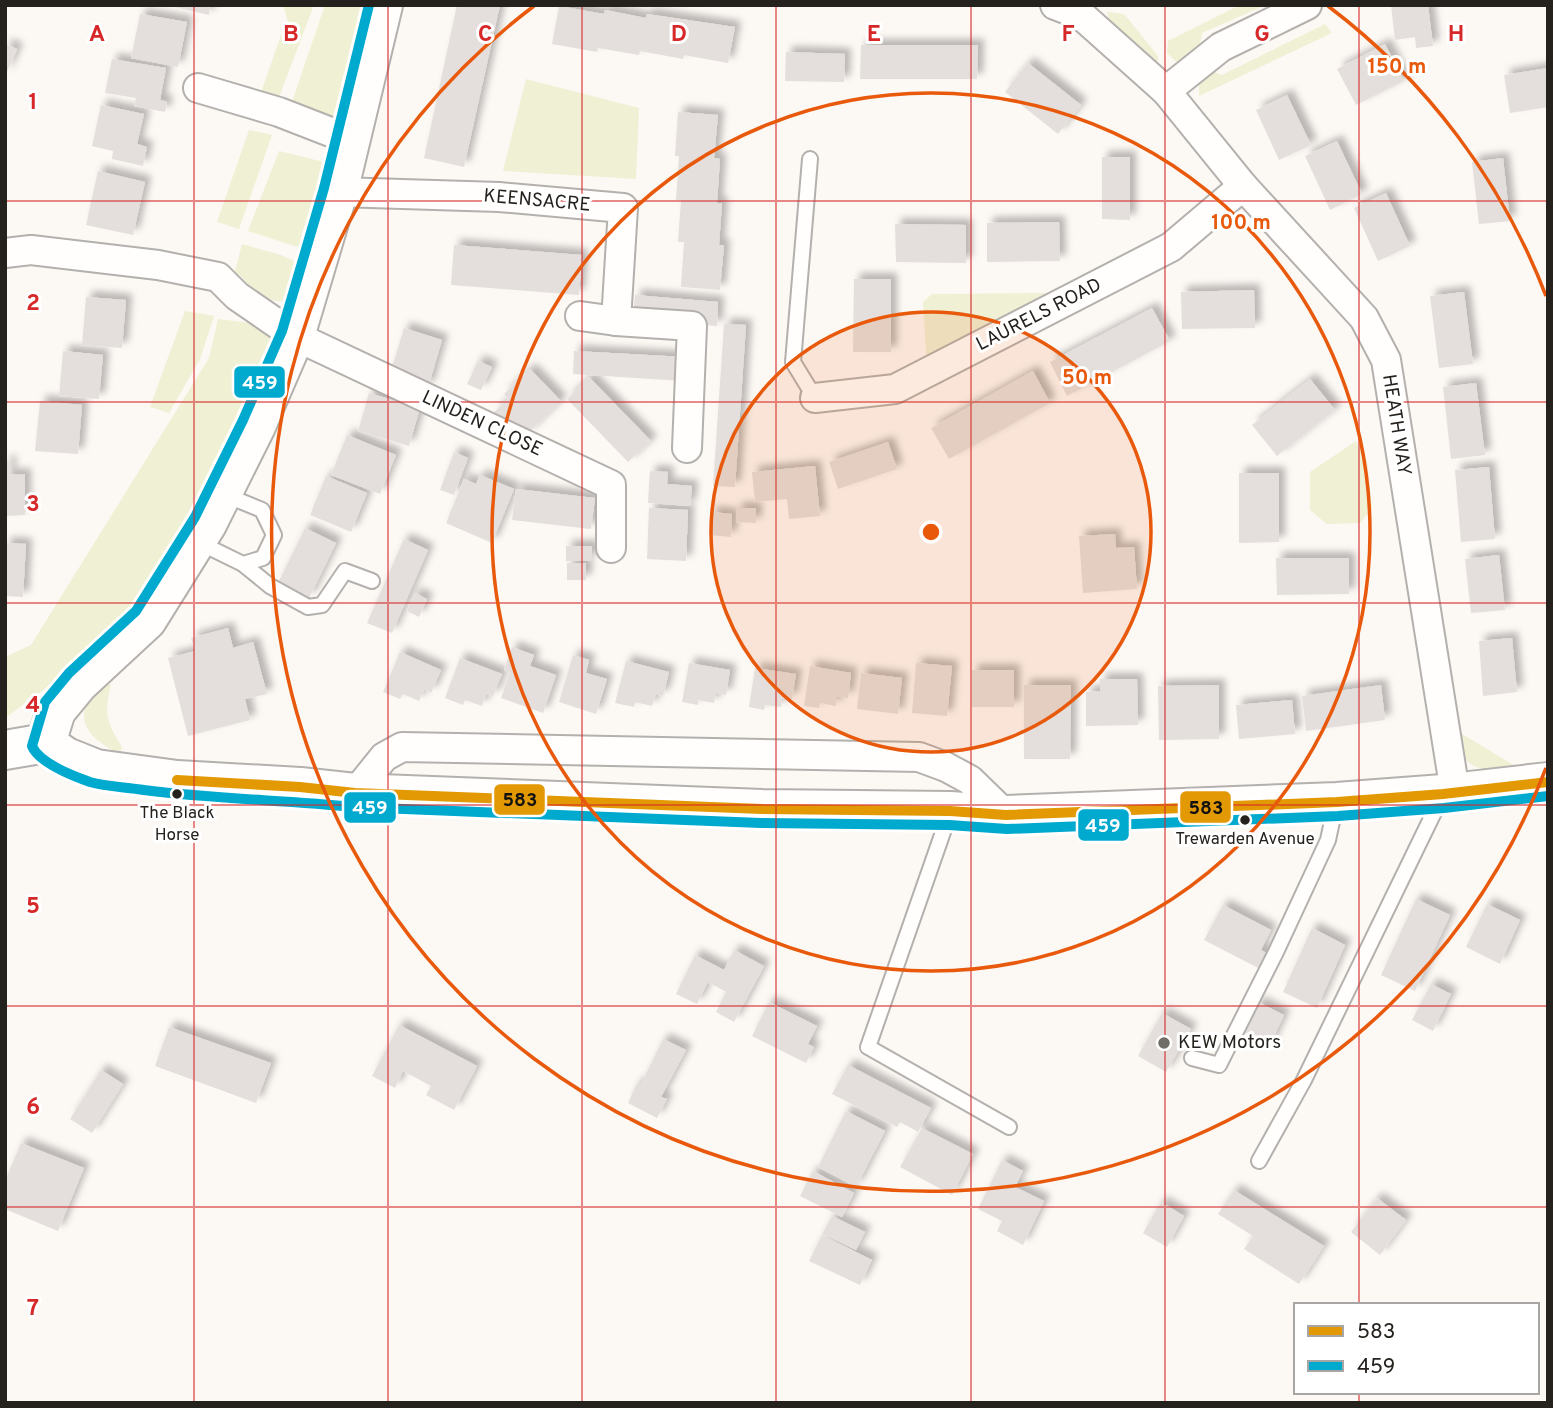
<svg xmlns="http://www.w3.org/2000/svg" width="1553" height="1408" font-family="Overpass,sans-serif">
  <style>
    .green { fill: #eff0d4 }
    .building { fill: #e4dfdc; filter: url(#shadow) }
    .lines { fill: none; stroke-linecap: round; stroke-linejoin: round }
    .lane-casing { stroke: #b4b0ad; stroke-width: 18 }
    .street-casing { stroke: #b4b0ad; stroke-width: 32 }
    .secondary-casing { stroke: #b4b0ad; stroke-width: 42 }
    .primary-casing { stroke: #b4b0ad; stroke-width: 42 }
    .lane { stroke: #fffefd; stroke-width: 14 }
    .street { stroke: #fffefd; stroke-width: 28 }
    .secondary { stroke: #fffefd; stroke-width: 38 }
    .primary { stroke: #fffefd; stroke-width: 38 }
    .bus-1-casing { stroke: #fff; stroke-width: 16 }
    .bus-2-casing { stroke: #fff; stroke-width: 16 }
    .bus-1 { stroke: #e29903; stroke-width: 10 }
    .bus-2 { stroke: #00a9ce; stroke-width: 10 }
    .grid { fill: none; stroke: #d62828; stroke-width: 2; stroke-opacity: 0.55 }
    .ring { fill: none; stroke: #e8590c; stroke-width: 3.5 }
    .bus-dot { fill: #25211d; stroke: #fff; stroke-width: 2.5 }
    .poi-dot { fill: #706c68; stroke: #fff; stroke-width: 2.5 }
    .labels { text-anchor: middle; dominant-baseline: central; stroke-width: 6; stroke-linejoin: round; paint-order: stroke }
    .bus-label { font-size: 17px; fill: #25211d; stroke: #fff }
    .street-label { font-size: 19px; fill: #25211d; stroke: #fff }
    .poi-label { font-size: 19px; fill: #25211d; stroke: #fff; text-anchor: start }
    .grid-label { font-size: 23px; text-anchor: middle; font-weight: bold; fill: #d62828; stroke: #fff; stroke-width: 6; stroke-linejoin: round; paint-order: stroke }
    .centre { fill: #e8590c; stroke: #fff; stroke-width: 3.5 }
    .ring-label { font-size: 21px; text-anchor: middle; font-weight: bold; fill: #e8590c; stroke: #fff; stroke-width: 6; stroke-linejoin: round; paint-order: stroke }
    .line-badge { stroke: #fff; stroke-width: 2.5 }
    .badge-label { font-size: 19px; text-anchor: middle; font-weight: bold; fill: #fff }
    .pale-badge-label { font-size: 19px; text-anchor: middle; font-weight: bold; fill: #111 }
  </style>
  <defs>
    <filter id="shadow"><feDropShadow dx="6" dy="-6" stdDeviation="3.5" flood-color="#0004"/></filter>
  </defs>
  <rect width="100%" height="100%" fill="#fcf8f4"/>
  <g class="green">
    <path d="M283,5H314L276,105L258,101L282,32L288,22Z"/>
    <path d="M325,5H373L345,113L335,117L292,102Z"/>
    <path d="M1240,5H1266L1202,33L1199,50L1181,66L1167,53L1168,41Z"/>
    <path d="M1107,12L1124,14L1158,56V71L1113,37Z"/>
    <path d="M1325,24L1332,33L1199,96V83L1212,71L1222,75Z"/>
    <path d="M526,79L639,108L636,179L503,171Z"/>
    <path d="M249,130L272,135L239,229L217,222Z"/>
    <path d="M279,151L332,164L307,250L248,231Z"/>
    <path d="M242,244L281,255L300,264L284,301C264,304 249,284 235,271Z"/>
    <path d="M1045,293L1046,297L932,356L926,354L923,302L932,294Z"/>
    <path d="M185,311L214,316L200,359L169,413L150,407Z"/>
    <path d="M218,319L258,324L279,339L192,519L144,597L60,678L5,718V657L31,645L209,358Z"/>
    <path d="M1356,441L1367,461L1372,508L1360,523L1327,524L1310,510V472Z"/>
    <path d="M106,682L111,685C104,714 106,721 122,747L120,754C102,745 75,729 87,704C91,696 100,689 106,682Z"/>
    <path d="M1452,728L1522,770C1483,772 1461,773 1452,728Z"/>
  </g>
  <g class="building">
    <path d="M166,5H210L209,15Z"/>
    <path d="M457,5H500L464,167L424,158Z"/>
    <path d="M1391,5H1428L1433,46L1416,48L1415,37L1395,40Z"/>
    <path d="M559,6L604,14L605,10L646,18L647,14L735,27L728,63L684,55L683,59L640,51L639,55L598,48L597,52L552,44Z"/>
    <path d="M140,14L187,22L178,67L131,58Z"/>
    <path d="M5,44L17,49L5,76Z"/>
    <path d="M1385,44L1404,81L1356,105L1337,69Z"/>
    <path d="M861,45H978L977,79H860Z"/>
    <path d="M786,52L845,54L844,82L785,81Z"/>
    <path d="M112,59L166,68L160,100L167,102L165,112L134,106L136,98L105,93Z"/>
    <path d="M1028,63L1081,105L1058,134L1005,92Z"/>
    <path d="M1548,68V107L1510,113L1504,75Z"/>
    <path d="M1287,95L1311,145L1279,160L1256,110Z"/>
    <path d="M101,105L144,114L137,144L147,147L143,166L112,159L113,151L92,146Z"/>
    <path d="M678,112L718,115L714,158L720,159L717,203H722L719,245H724L720,290L681,287L684,242H678L681,200H676L679,156H675Z"/>
    <path d="M1337,141L1362,194L1330,210L1305,156Z"/>
    <path d="M1102,157H1130V220L1102,219Z"/>
    <path d="M1503,158L1510,221L1479,224L1472,162Z"/>
    <path d="M98,171L145,182L133,235L86,225Z"/>
    <path d="M1386,193L1410,246L1378,261L1354,208Z"/>
    <path d="M1059,222L1060,261L987,262V223Z"/>
    <path d="M895,224L966,225V263L896,262Z"/>
    <path d="M454,245L582,255L579,295L451,285Z"/>
    <path d="M854,279H891V352H853Z"/>
    <path d="M1254,290L1255,328L1182,329L1181,292Z"/>
    <path d="M1464,292L1473,364L1439,368L1430,296Z"/>
    <path d="M635,295L718,302L717,326L633,319Z"/>
    <path d="M86,297L126,300L122,348L82,345Z"/>
    <path d="M1152,308L1170,341L1067,396L1050,362Z"/>
    <path d="M724,324L746,325L735,487L713,486Z"/>
    <path d="M404,328L442,340L428,388L389,377Z"/>
    <path d="M63,351L103,355L99,399L59,396Z"/>
    <path d="M574,351L685,357L683,381L573,374Z"/>
    <path d="M478,361L492,367L481,390L467,384Z"/>
    <path d="M530,369L561,401L527,434L518,424L512,431L494,412L508,399L504,394Z"/>
    <path d="M1033,371L1050,403L949,459L931,428Z"/>
    <path d="M589,377L651,441L628,462L567,399Z"/>
    <path d="M1310,379L1335,410L1277,456L1252,425Z"/>
    <path d="M1476,383L1485,455L1451,459L1443,387Z"/>
    <path d="M369,393L420,408L409,446L358,431Z"/>
    <path d="M40,401L82,405L78,454L35,451Z"/>
    <path d="M347,435L396,455L380,494L331,475Z"/>
    <path d="M888,442L897,469L838,489L829,462Z"/>
    <path d="M454,452L468,458L454,495L440,490Z"/>
    <path d="M5,461H10V475L25,474V515L5,516Z"/>
    <path d="M815,466L820,516L789,519L787,499L755,502L752,472Z"/>
    <path d="M1489,467L1495,539L1461,542L1455,470Z"/>
    <path d="M650,471L668,472L667,484L692,486L690,506L648,503Z"/>
    <path d="M1239,473H1279V542L1239,543Z"/>
    <path d="M480,475L514,489L492,543L446,523L464,479L476,484Z"/>
    <path d="M326,476L367,493L351,532L310,515Z"/>
    <path d="M516,489L595,498L591,529L512,520Z"/>
    <path d="M649,508L688,510L686,561L647,559Z"/>
    <path d="M736,508H756V523L736,522Z"/>
    <path d="M711,512L732,514L731,537L709,535Z"/>
    <path d="M305,528L336,543L309,598L278,583Z"/>
    <path d="M1115,534L1116,548L1134,547L1137,589L1083,593L1079,536Z"/>
    <path d="M404,539L428,550L392,633L367,623Z"/>
    <path d="M5,543L26,544L23,597L5,596Z"/>
    <path d="M566,546H592V560L566,561Z"/>
    <path d="M1499,555L1505,610L1471,613L1465,559Z"/>
    <path d="M1276,558H1349V594L1277,595Z"/>
    <rect x="567" y="563" width="19" height="17"/>
    <path d="M415,593L427,599L419,617L407,611Z"/>
    <path d="M228,628L233,648L253,642L267,694L245,699L250,720L188,736L168,658L195,651L191,638Z"/>
    <path d="M1512,638L1517,692L1483,696L1479,641Z"/>
    <path d="M512,647L534,655L530,666L556,675L543,713L501,698L510,673L504,670Z"/>
    <path d="M400,652L441,670L431,693L424,689L419,701L403,694L400,699L383,692Z"/>
    <path d="M573,655L589,660L586,673L607,679L596,714L559,702Z"/>
    <path d="M460,658L502,674L493,696L486,694L482,706L465,700L463,705L445,698Z"/>
    <path d="M626,661L669,672L663,696L656,694L652,706L635,702L634,707L615,703Z"/>
    <path d="M689,663L730,670L726,695L716,693L714,703L698,700V705L682,702Z"/>
    <path d="M916,663L952,666L947,716L912,713Z"/>
    <path d="M810,666L851,673L848,698L837,696L836,706L820,703L819,708L804,706Z"/>
    <path d="M755,668L796,674L792,699L782,698L781,707L765,705L764,710L749,707Z"/>
    <rect x="972" y="670" width="42" height="37"/>
    <path d="M861,673L902,678L898,714L857,709Z"/>
    <path d="M1100,679H1137L1138,725L1086,726V692L1100,691Z"/>
    <path d="M1024,685H1071L1070,759H1024Z"/>
    <path d="M1219,685V739L1159,740L1158,686Z"/>
    <path d="M1381,685L1385,720L1306,731L1302,696Z"/>
    <path d="M1292,700L1295,734L1239,739L1236,705Z"/>
    <path d="M1416,899L1450,915L1415,991L1381,975Z"/>
    <path d="M1487,904L1520,920L1500,964L1466,947Z"/>
    <path d="M1223,905L1271,930L1261,950L1270,955L1262,970L1204,940Z"/>
    <path d="M1312,928L1345,945L1317,1008L1283,992Z"/>
    <path d="M734,950L764,966L734,1022L716,1012L726,992L708,982L697,1004L676,994L695,955L724,970Z"/>
    <path d="M1431,984L1451,994L1433,1031L1412,1020Z"/>
    <path d="M769,1002L817,1026L808,1044L814,1047L806,1063L752,1036Z"/>
    <path d="M1258,1002L1284,1015L1270,1045L1243,1032Z"/>
    <path d="M1162,1013L1191,1029L1166,1072L1138,1056Z"/>
    <path d="M399,1025L477,1066L454,1110L426,1095L431,1086L403,1071L395,1088L372,1076Z"/>
    <path d="M169,1027L271,1063L256,1103L155,1066Z"/>
    <path d="M663,1039L686,1050L661,1097L667,1099L657,1118L628,1103L637,1083L640,1086Z"/>
    <path d="M848,1065L931,1108L918,1132L900,1122L897,1127L832,1094Z"/>
    <path d="M101,1070L123,1084L92,1133L70,1119Z"/>
    <path d="M846,1111L885,1131L856,1187L818,1167Z"/>
    <path d="M922,1128L973,1154L952,1195L900,1167Z"/>
    <path d="M21,1143L84,1168L58,1231L5,1209V1181Z"/>
    <path d="M1002,1160L1023,1171L1015,1187L1044,1201L1023,1245L997,1231L1002,1221L978,1209Z"/>
    <path d="M813,1171L854,1193L842,1217L800,1196Z"/>
    <path d="M1234,1190L1324,1246L1299,1284L1244,1249L1253,1236L1218,1214Z"/>
    <path d="M1377,1198L1406,1220L1380,1255L1351,1232Z"/>
    <path d="M1161,1202L1184,1216L1167,1247L1143,1233Z"/>
    <path d="M832,1216L865,1232L856,1250L822,1234Z"/>
    <path d="M822,1235L872,1260L860,1285L809,1261Z"/>
  </g>
  <g class="lines">
    <g class="lane-casing">
      <g id="lane">
        <path d="M810,159L793,362L815,398"/>
        <path d="M196,541L243,564L263,558L274,535L262,510L223,494"/>
        <path d="M243,564L270,586L308,607L322,605L345,571L372,581"/>
        <path d="M950,812L868,1047L1009,1127"/>
        <path d="M1192,1058L1219,1065L1276,952L1328,840L1336,803"/>
        <path d="M1259,1161L1304,1080L1441,798"/>
      </g>
    </g>
    <g class="street-casing">
      <g id="street">
        <path d="M1055,5L1081,15L1166,91L1243,186L1364,318L1386,360L1455,792"/>
        <path d="M198,88L279,112L351,140"/>
        <path d="M1166,91L1221,47L1307,5"/>
        <path d="M338,192L499,197L623,208L616,321L692,326L687,448"/>
        <path d="M5,253L31,250L158,265L218,277L237,296L295,336L611,485V548"/>
        <path d="M580,316L616,321"/>
        <path d="M815,398L895,389L1171,247L1243,186"/>
        <path d="M355,793L384,757L402,747L919,757L946,767L970,780L1006,815"/>
      </g>
    </g>
    <g class="secondary-casing">
      <path id="secondary" d="M46,743L66,757L96,769L177,780L300,787L355,793L762,809L950,811L1006,815L1337,802L1443,794L1548,782"/>
    </g>
    <g class="primary-casing">
      <path id="primary" d="M5,750L46,743L56,711L79,683L147,620L207,524L256,426L295,336L338,192L383,5"/>
    </g>
    <use href="#lane" class="lane"/>
    <use href="#street" class="street"/>
    <use href="#secondary" class="secondary"/>
    <use href="#primary" class="primary"/>
    <g class="bus-1-casing">
      <path id="bus-1" d="M177,780L300,787L355,793L762,809L950,811L1006,815L1337,802L1443,794L1548,782"/>
    </g>
    <g class="bus-2-casing">
      <path id="bus-2" d="M369,5L324,188L282,331L243,420L195,517L136,611L69,673L45,702L32,746C39,763 73,776 90,782C107,787 127,787 144,790C214,799 284,800 354,807L761,823L949,825L1007,829L1338,816L1444,808L1548,796"/>
    </g>
    <use href="#bus-1" class="bus-1"/>
    <use href="#bus-2" class="bus-2"/>
  </g>
  <path class="grid" d="M194,5V1403M388,5V1403M582,5V1403M776,5V1403M971,5V1403M1165,5V1403M1359,5V1305M5,201H1548M5,402H1548M5,603H1548M5,805H1548M5,1006H1548M5,1207H1548M1359,1392V1403"/>
  <circle cx="931" cy="532" r="220" fill="#e8590c" fill-opacity=".12"/>
  <g class="ring">
    <circle cx="931" cy="532" r="220"/>
    <circle cx="931" cy="532" r="439"/>
    <path d="M1546 768A659 659 0 1 1 534 6M1328 6A659 659 0 0 1 1546 296"/>
  </g>
  <g class="bus-dot">
    <circle cx="177" cy="794" r="6"/>
    <circle cx="1245" cy="820" r="6"/>
  </g>
  <circle class="poi-dot" cx="1164" cy="1043" r="7"/>
  <g class="labels">
    <g class="bus-label">
      <text x="177" y="814">The Black<tspan x="177" dy="22">Horse</tspan></text>
      <text x="1245" y="840">Trewarden Avenue</text>
    </g>
    <g class="street-label">
      <text transform="translate(537 201) rotate(5)">KEENSACRE</text>
      <text transform="translate(1039 315) rotate(-27)">LAURELS ROAD</text>
      <text transform="translate(482 424) rotate(25)">LINDEN CLOSE</text>
      <text transform="translate(1396 425) rotate(81)">HEATH WAY</text>
    </g>
    <g class="poi-label">
      <text x="1178" y="1043">KEW Motors</text>
    </g>
  </g>
  <g class="grid-label">
    <text x="97" y="41">A</text>
    <text x="291" y="41">B</text>
    <text x="485" y="41">C</text>
    <text x="679" y="41">D</text>
    <text x="874" y="41">E</text>
    <text x="1068" y="41">F</text>
    <text x="1262" y="41">G</text>
    <text x="1456" y="41">H</text>
    <text x="33" y="109">1</text>
    <text x="33" y="310">2</text>
    <text x="33" y="511">3</text>
    <text x="33" y="712">4</text>
    <text x="33" y="913">5</text>
    <text x="33" y="1114">6</text>
    <text x="33" y="1315">7</text>
  </g>
  <circle cx="931" cy="532" r="10" class="centre"/>
  <g class="ring-label">
    <text x="1397" y="73">150 m</text>
    <text x="1241" y="229">100 m</text>
    <text x="1087" y="384">50 m</text>
  </g>
  <g class="line-badge">
    <rect x="233" y="365" width="53" height="34" rx="7" fill="#00a9ce"/>
    <rect x="493" y="783" width="53" height="33" rx="7" fill="#e29903"/>
    <rect x="1179" y="790" width="53" height="34" rx="7" fill="#e29903"/>
    <rect x="343" y="791" width="54" height="33" rx="7" fill="#00a9ce"/>
    <rect x="1077" y="808" width="53" height="34" rx="7" fill="#00a9ce"/>
  </g>
  <g class="badge-label">
    <text x="260" y="389">459</text>
    <text x="370" y="814">459</text>
    <text x="1103" y="832">459</text>
  </g>
  <g class="pale-badge-label">
    <text x="520" y="806">583</text>
    <text x="1206" y="814">583</text>
  </g>
  <rect width="1553" height="1408" fill="none" stroke="#25211d" stroke-width="14"/>
  <rect x="1294" y="1303" width="245" height="91" fill="#ffffff" stroke="#a8a6a5" stroke-width="2"/>
  <rect x="1308" y="1326" width="35" height="10" fill="#e29903" stroke="#a8a6a5" stroke-width="2"/>
  <text x="1357" y="1338" font-size="21" fill="#25211d">583</text>
  <rect x="1308" y="1361" width="35" height="10" fill="#00a9ce" stroke="#a8a6a5" stroke-width="2"/>
  <text x="1357" y="1373" font-size="21" fill="#25211d">459</text>
</svg>
